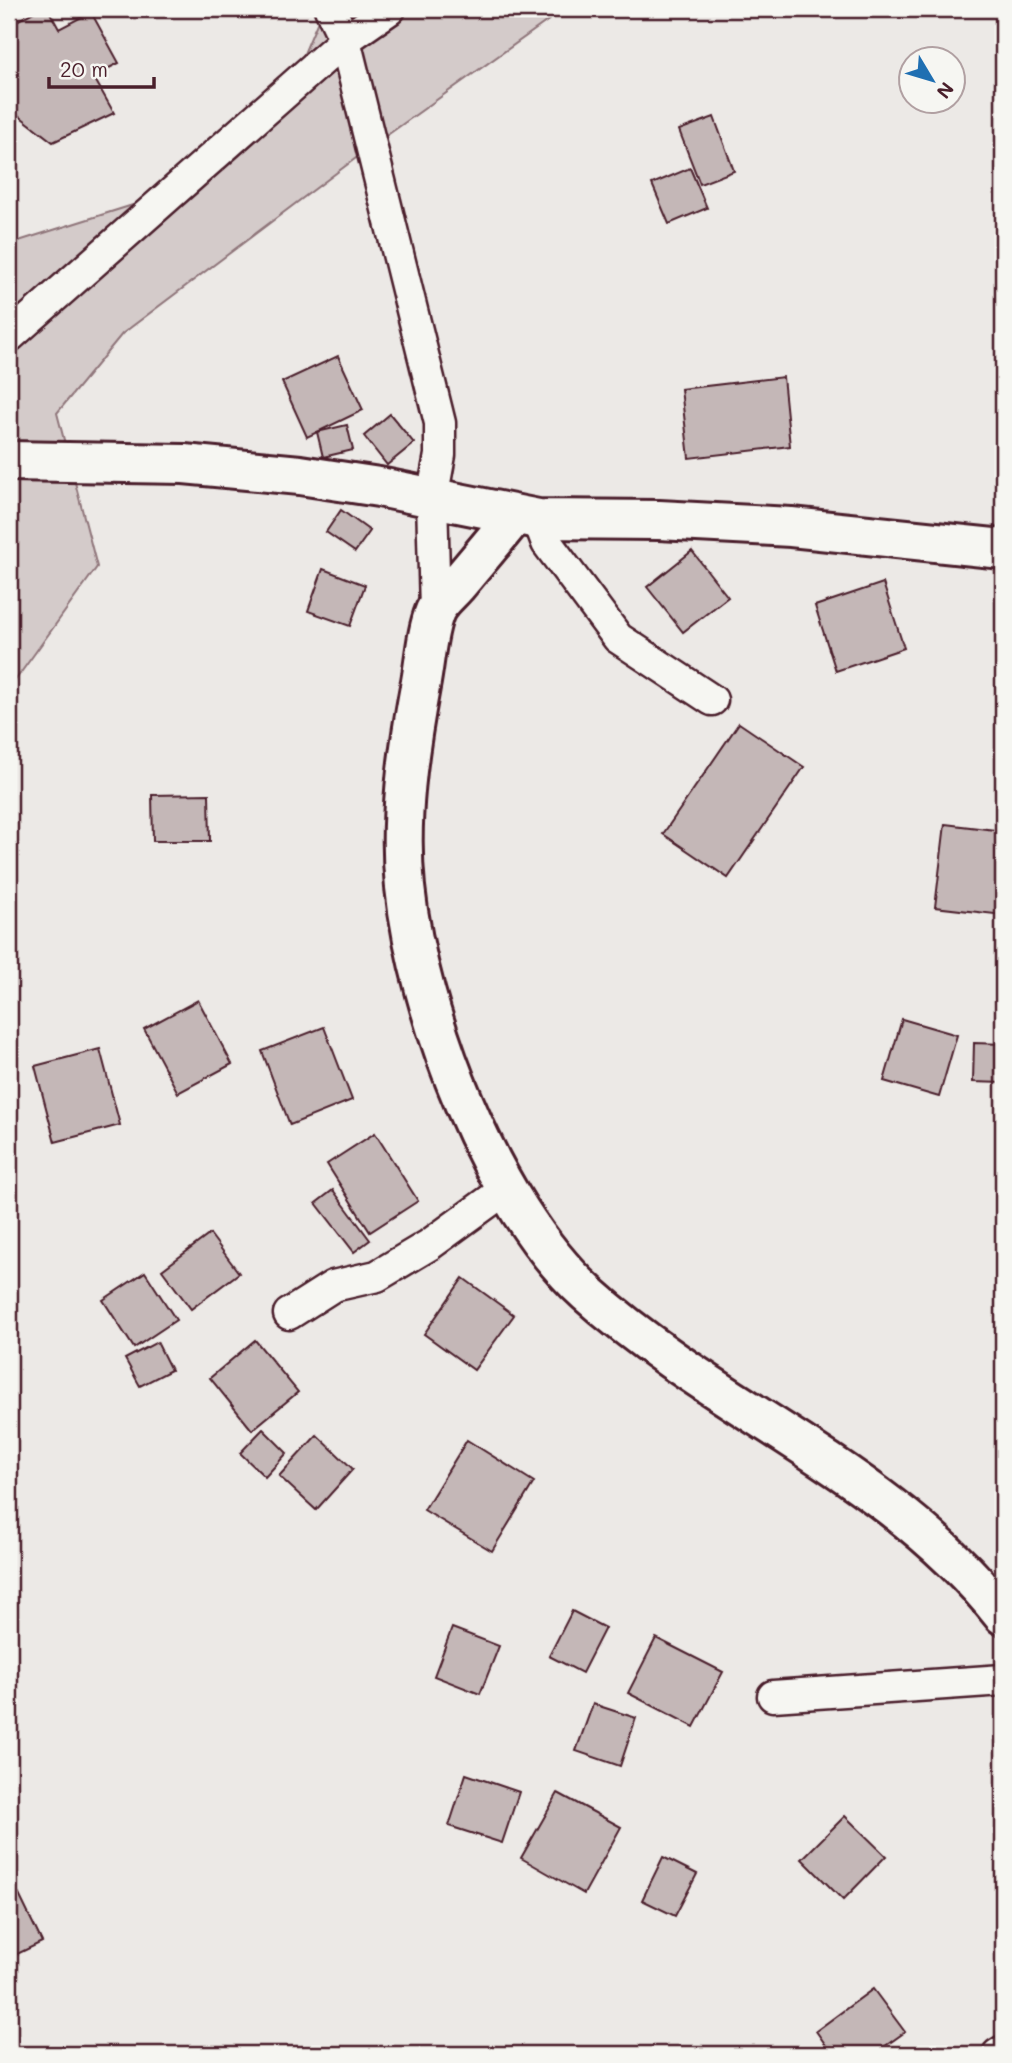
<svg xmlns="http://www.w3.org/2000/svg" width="1012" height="2063" font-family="Mali,sans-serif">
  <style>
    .green { fill: #d4cbca; stroke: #8f757a; stroke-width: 2 }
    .building { fill: #c4b7b7; stroke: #4a1f2b; stroke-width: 2 }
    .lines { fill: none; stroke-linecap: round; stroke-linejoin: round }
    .street-casing { stroke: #4a1f2b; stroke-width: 35 }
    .secondary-casing { stroke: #4a1f2b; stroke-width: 44 }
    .street { stroke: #f6f6f2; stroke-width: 30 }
    .secondary { stroke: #f6f6f2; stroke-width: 38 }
  </style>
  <rect width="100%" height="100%" fill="#ece9e6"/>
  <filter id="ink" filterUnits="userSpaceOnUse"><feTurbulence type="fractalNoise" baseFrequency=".0143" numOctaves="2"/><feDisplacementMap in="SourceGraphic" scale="14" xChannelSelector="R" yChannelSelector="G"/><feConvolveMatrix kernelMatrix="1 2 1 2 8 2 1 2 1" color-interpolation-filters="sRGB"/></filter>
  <g filter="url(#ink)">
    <path class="green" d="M323,9H564L372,146L122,334L57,413L97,567L9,689V244L174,192L289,89Z"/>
    <g class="building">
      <path d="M39,9H48L59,29L91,12L119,63L93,76L114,113L53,142L9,108V25Z"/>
      <path d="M714,117L734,171L700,184L679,130Z"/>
      <path d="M690,168L707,208L669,224L652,184Z"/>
      <path d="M338,356L363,410L307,437L282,382Z"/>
      <path d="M783,377L790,446L689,458L681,389Z"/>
      <path d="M390,414L414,443L387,465L364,436Z"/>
      <path d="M347,425L353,450L323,457L317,432Z"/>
      <path d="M341,510L370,531L355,552L326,532Z"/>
      <path d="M692,551L728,597L683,632L647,587Z"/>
      <path d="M323,569L365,585L350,626L308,611Z"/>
      <path d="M883,583L904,648L836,671L815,606Z"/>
      <path d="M739,723L804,767L728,878L663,834Z"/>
      <path d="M209,794L210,841H153L152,795Z"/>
      <path d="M945,824L1003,831V915L935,907Z"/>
      <path d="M198,1000L232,1064L178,1093L144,1029Z"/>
      <path d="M902,1019L957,1035L939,1097L884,1081Z"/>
      <path d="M324,1027L352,1100L290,1125L262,1051Z"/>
      <path d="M974,1043L1003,1044V1083L973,1082Z"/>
      <path d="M100,1049L120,1125L55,1142L35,1066Z"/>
      <path d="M375,1133L418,1201L370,1232L327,1164Z"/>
      <path d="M333,1190L370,1240L354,1252L316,1203Z"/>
      <path d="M210,1234L239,1273L191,1309L162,1270Z"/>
      <path d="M145,1272L176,1320L134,1348L103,1300Z"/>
      <path d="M463,1278L514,1315L474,1370L424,1334Z"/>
      <path d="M255,1340L298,1392L252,1430L210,1378Z"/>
      <path d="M157,1342L171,1370L140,1386L125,1359Z"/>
      <path d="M263,1429L287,1453L265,1477L240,1453Z"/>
      <path d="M317,1435L353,1469L316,1510L279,1476Z"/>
      <path d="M467,1440L534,1482L492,1551L424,1510Z"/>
      <path d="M572,1611L605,1628L582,1673L549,1656Z"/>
      <path d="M452,1628L499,1646L480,1694L434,1676Z"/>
      <path d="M656,1638L723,1672L694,1727L628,1693Z"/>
      <path d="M593,1704L636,1718L620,1766L576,1751Z"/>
      <path d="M466,1774L519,1792L502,1843L449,1826Z"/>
      <path d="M558,1793L621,1827L584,1894L521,1858Z"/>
      <path d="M845,1816L886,1856L843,1900L802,1859Z"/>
      <path d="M663,1857L697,1874L675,1916L642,1900Z"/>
      <path d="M9,1874L42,1942L9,1958Z"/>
      <path d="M873,1989L905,2032L874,2054H832L816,2031Z"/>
    </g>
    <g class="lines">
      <g class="street-casing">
        <g id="street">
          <path d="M330,9L345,40L440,423V455L432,499L435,610"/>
          <path d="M9,337L345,40L390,9"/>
          <path d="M538,519L547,543L618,638L712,700"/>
          <path d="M289,1314L333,1286L377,1276L429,1245L506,1189"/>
          <path d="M773,1696L1003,1680"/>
          <path d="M998,2054L1003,2051"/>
        </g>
      </g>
      <g class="secondary-casing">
        <g id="secondary">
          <path d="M9,461L184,464L300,475L379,487L538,519L659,520L791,527L1003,549"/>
          <path d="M515,515C496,539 476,562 457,585C450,593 439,602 435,611C426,633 425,663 420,687C408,752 398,820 405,887C418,1014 491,1206 587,1293C718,1411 892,1473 1003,1615"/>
        </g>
      </g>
      <use href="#street" class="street"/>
      <use href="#secondary" class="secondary"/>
    </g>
  </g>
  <rect width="1012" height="2063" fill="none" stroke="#f6f6f2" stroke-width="35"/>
  <rect x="18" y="18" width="977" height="2028" fill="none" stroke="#4a1f2b" stroke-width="2.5" filter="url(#ink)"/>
  <g transform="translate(932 80) rotate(128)"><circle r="33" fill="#f6f6f2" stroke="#b1a0a2" stroke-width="2"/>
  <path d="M0-5L12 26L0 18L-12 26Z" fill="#1f6fb2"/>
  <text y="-10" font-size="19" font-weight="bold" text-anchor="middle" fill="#4a1f2b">N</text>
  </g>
  <path d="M49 77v10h105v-10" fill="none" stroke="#4a1f2b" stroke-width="3.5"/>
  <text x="60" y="77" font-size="21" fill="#4a1f2b" stroke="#f6f6f2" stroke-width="5" paint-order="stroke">20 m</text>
</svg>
